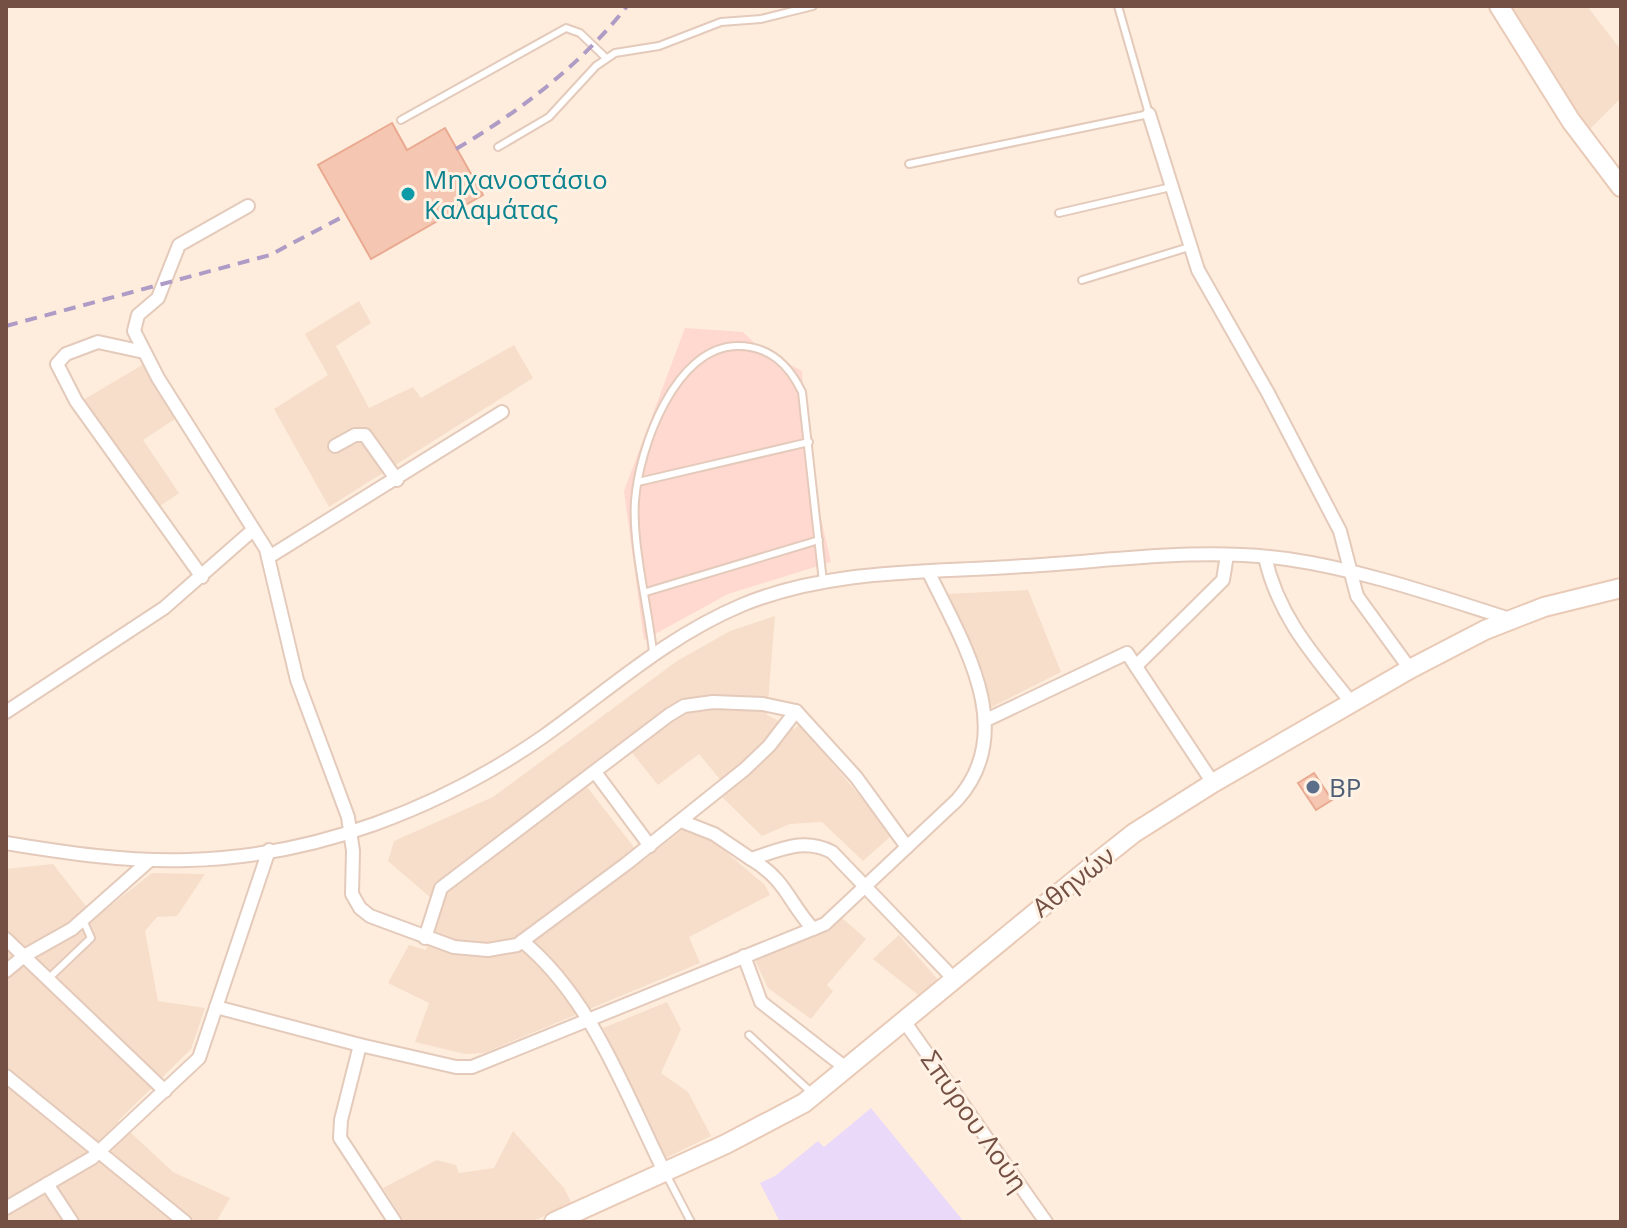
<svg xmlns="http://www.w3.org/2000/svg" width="1627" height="1228" font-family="'Open Sans',sans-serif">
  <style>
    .residential { fill: #f6deca }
    .commercial { fill: #ffd8cf }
    .education { fill: #ebd9fa }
    .building { fill: #f5c6b1; stroke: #e9aa91; stroke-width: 2 }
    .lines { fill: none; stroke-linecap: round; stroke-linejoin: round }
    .lane-casing { stroke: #e4cabb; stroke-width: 10 }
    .street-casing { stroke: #e4cabb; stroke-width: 16 }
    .secondary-casing { stroke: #e9cab7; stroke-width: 22 }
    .lane { stroke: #fff; stroke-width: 6 }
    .street { stroke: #fff; stroke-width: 12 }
    .secondary { stroke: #fff; stroke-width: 18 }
    .rail { stroke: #ae9cc6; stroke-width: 4; stroke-dasharray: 12 8; stroke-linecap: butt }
    .culture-dot { fill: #0f9aa8; stroke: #fff2e4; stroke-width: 3 }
    .service-dot { fill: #5c6f8a; stroke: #fff2e4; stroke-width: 3 }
    .labels { text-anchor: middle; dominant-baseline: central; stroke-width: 6; stroke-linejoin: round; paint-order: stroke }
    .culture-label { font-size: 26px; fill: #0d838f; stroke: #fff2e4; text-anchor: start }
    .service-label { font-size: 26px; fill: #4e5e75; stroke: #fff2e4; text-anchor: start }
    .street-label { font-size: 26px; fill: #745044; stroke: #fff2e4 }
  </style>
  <rect width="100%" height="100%" fill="#feeddc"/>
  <g class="residential">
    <path d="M1510,6H1587L1621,50V98L1589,130Z"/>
    <path d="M359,301L371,323L336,346L369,408L413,387L421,398L514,345L533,378L329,507L274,409L328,375L305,334Z"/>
    <path d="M144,364L178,417L143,440L179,493L157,508L83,400Z"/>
    <path d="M1028,590L1061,672L990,708L946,594Z"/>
    <path d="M775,616L767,715L794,729L800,724L892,835L863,861L822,822L790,824L762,836L721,796L728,789L699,754L658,785L625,744L580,778L644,860L682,830L706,835L765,885L770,895L689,937L700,963L484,1053L465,1054L415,1042L429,1003L388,983L409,945L426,950L438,904L388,861L394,841L493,797L677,661L730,631Z"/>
    <path d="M53,864L95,918L152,873L205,874L177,916L157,917L145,931L158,1001L205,1008L191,1049L118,1121L173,1172L230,1198L216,1222H6V869Z"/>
    <path d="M841,917L866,939L827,985L833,991L811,1019L768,988L754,958Z"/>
    <path d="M899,935L940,982L922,998L873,959Z"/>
    <path d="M667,1002L681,1029L661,1073L688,1092L711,1136L666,1158L603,1028Z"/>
    <path d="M513,1131L564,1188L572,1204L531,1222H405L383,1188L437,1160L456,1165L459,1173L494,1168Z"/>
  </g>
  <path class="commercial" d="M685,328L743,332L761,349L802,371L807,458L831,562L728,594L644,640L624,491Z"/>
  <path class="education" d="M871,1108L964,1222H780L760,1183L775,1176L818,1141L824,1147Z"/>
  <g class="building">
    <path d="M392,123L407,150L445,128L483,195L371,259L318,165Z"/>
    <path d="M1314,773L1332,800L1316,810L1298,783Z"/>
  </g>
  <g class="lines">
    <g class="lane-casing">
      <g id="lane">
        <path d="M401,120L566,28L580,33L606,58"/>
        <path d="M498,147L549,117L596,66L615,53L659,46L721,22L761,19L813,6"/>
        <path d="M909,164L1149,114L1118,6"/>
        <path d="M1059,213L1171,187"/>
        <path d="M1082,280L1189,247"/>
        <path d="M638,482L809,442"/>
        <path d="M646,592L819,540"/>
        <path d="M653,652C648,607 632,544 635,501C639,448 675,346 738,346C770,346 789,365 802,392L823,582"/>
        <path d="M48,979L91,938L83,920"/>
        <path d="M749,1035L812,1093"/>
        <path d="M667,1176L691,1222"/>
      </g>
    </g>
    <g class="street-casing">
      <g id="street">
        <path d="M1149,114L1198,270L1268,393L1340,531L1357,596L1410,669"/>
        <path d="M248,206L179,245L158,298L138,315L134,331L158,378L266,549L297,680L348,817L353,851L352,894L360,908L370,916L454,947L488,950L517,945L626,864L745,769L769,746L796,711"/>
        <path d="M144,352L98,342L66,354L57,364L76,401L202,577"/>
        <path d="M335,446L355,435H365L397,480"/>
        <path d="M269,557L502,412"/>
        <path d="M1265,557C1278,616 1314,656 1351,702"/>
        <path d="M1137,665L1223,580L1227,555"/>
        <path d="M6,712L164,608L253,530"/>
        <path d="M986,720L1127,653L1213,783"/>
        <path d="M595,772L650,846"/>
        <path d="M681,821L714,834L751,859C780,850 804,837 832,852L953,978"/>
        <path d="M6,843C65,853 128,862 188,860C315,857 441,808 544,736C610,689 666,637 742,605C831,568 931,573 1025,566C1112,561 1200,547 1287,559C1363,570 1437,596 1510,619"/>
        <path d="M751,859C787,881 787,900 813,929"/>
        <path d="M425,938L441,888L669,715L684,706L713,702L763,704L796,711L856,777L907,847"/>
        <path d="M6,939L165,1091"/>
        <path d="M522,941C592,998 626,1095 665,1173"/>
        <path d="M744,956L761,1002L847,1069"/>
        <path d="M6,971L24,956L72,929L150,860"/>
        <path d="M216,1007L360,1045L456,1067H472L825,924L957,800C1019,731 963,643 929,573"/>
        <path d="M904,1021L1046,1222"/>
        <path d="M360,1045L341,1120L340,1138L395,1222"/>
        <path d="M6,1076L185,1222"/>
        <path d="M47,1184L72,1222"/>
        <path d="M6,1208L92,1158L199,1058L269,850"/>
      </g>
    </g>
    <g class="secondary-casing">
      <g id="secondary">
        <path d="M1499,6L1571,121L1621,187"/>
        <path d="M554,1222L726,1144L804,1103L1086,871L1134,833L1213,783L1410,669L1485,630L1544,607L1621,588"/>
      </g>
    </g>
    <use href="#lane" class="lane"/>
    <use href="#street" class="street"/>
    <use href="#secondary" class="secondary"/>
    <g class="rail">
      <path d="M456,149C519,112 583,63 627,6"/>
      <path d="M6,326L270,255L346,215"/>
    </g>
  </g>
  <circle class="culture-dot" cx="408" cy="194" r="8"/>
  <circle class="service-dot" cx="1313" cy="787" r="8"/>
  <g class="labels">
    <g class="culture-label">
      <text x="424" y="179">Μηχανοστάσιο<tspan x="424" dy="30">Καλαμάτας</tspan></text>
    </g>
    <g class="service-label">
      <text x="1329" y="787">BP</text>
    </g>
    <g class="street-label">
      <text transform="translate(1073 881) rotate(-38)">Αθηνών</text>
      <text transform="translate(975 1121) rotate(55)">Σπύρου Λούη</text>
    </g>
  </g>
  <rect width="1627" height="1228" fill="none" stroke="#745044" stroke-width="16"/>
</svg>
